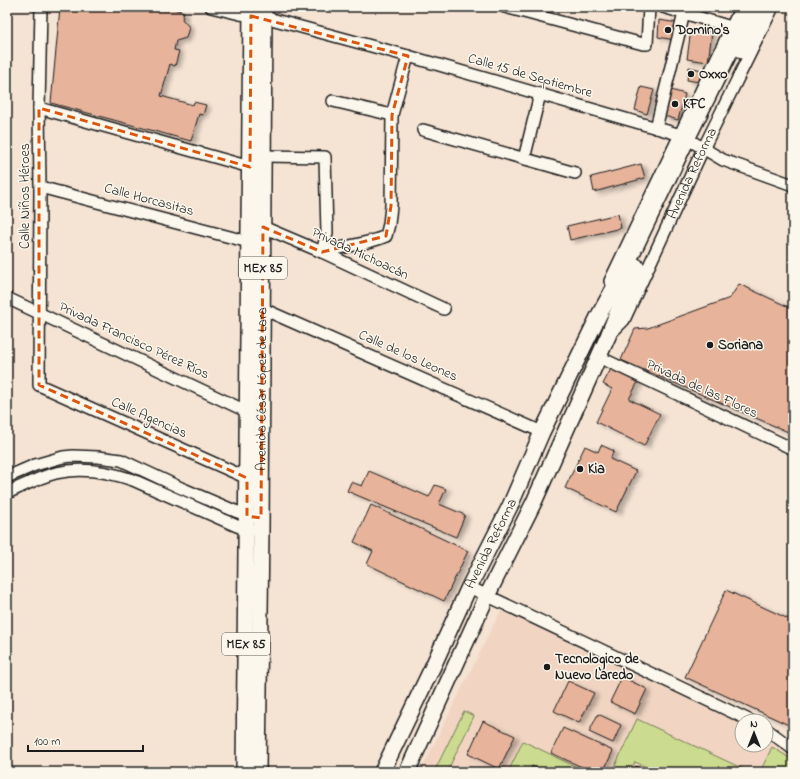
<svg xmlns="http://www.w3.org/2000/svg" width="800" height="779" font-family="'Indie Flower',sans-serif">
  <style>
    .built { fill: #f1d5c2 }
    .green { fill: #cbdb8f; stroke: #747c56 }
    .building { fill: #e7b39a; stroke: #1c1c1c; filter: url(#shadow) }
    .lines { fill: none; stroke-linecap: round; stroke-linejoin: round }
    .minor-casing { stroke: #1c1c1c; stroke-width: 14 }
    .major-casing { stroke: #1c1c1c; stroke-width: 18 }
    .minor { stroke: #fbf7ec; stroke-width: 11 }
    .major { stroke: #fbf7ec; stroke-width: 15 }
    .marked { fill: none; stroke: #de560d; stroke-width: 3; stroke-dasharray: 8 5; stroke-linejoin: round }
    .poi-dot { fill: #1c1c1c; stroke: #fbf7ec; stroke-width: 1.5 }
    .labels { text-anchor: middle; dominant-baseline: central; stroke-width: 3; stroke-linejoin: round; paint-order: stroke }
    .shield { fill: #fbf7ec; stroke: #5f5e5a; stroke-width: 1 }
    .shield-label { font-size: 13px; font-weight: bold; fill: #1c1c1c }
    .poi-label { font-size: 14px; font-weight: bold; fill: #1c1c1c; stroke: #fbf7ec; text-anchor: start }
    .street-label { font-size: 14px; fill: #1c1c1c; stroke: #fbf7ec }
  </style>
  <defs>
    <filter id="shadow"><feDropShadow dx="4.5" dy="2.5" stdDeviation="2" flood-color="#0004"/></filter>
  </defs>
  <rect width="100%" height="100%" fill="#f5e3d3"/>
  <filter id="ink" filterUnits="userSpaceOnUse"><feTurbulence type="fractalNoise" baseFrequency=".025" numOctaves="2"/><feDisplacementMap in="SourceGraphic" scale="8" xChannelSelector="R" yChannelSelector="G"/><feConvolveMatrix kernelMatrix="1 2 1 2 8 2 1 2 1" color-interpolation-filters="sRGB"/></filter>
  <g filter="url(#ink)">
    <path class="built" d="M501,610L740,723L742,724V745H766V740L793,757V772H420Z"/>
    <g class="green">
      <path d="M464,711L474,716L447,772H434Z"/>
      <path d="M637,719L750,772H657L635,762L630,772H612Z"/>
      <path d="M523,741L587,772H508Z"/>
      <path d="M772,747L793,760V772H760Z"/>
    </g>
    <g class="building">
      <path d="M60,7H168L184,12L182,19L189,27L186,38L176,41L174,50L179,51L175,66L170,64L161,96L193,105L194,102L206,105L203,115L199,114L191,141L51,103Z"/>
      <path d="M659,20L678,23L675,40L658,37Z"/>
      <path d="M691,29L712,32L708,62L687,59Z"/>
      <path d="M689,67L702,70L699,82L687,80Z"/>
      <path d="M641,87L654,90L647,114L635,110Z"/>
      <path d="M671,90L685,94L678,120L664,116Z"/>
      <path d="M641,164L645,178L594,192L591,177Z"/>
      <path d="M618,214L621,228L570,240L567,226Z"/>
      <path d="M739,284L793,309V434L621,360L635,329L648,328L730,298Z"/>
      <path d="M612,367L639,380L629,399L660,414L644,446L596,422L612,389L603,384Z"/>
      <path d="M601,445L614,451L610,459L636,471L616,512L565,488L585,446L598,452Z"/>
      <path d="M369,471L429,497L435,485L446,489L439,504L465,515L456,537L347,491L351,482L362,486Z"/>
      <path d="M371,505L468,551L444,601L367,564L373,551L354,542Z"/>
      <path d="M726,590L793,621V727L685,677Z"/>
      <path d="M622,677L647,689L635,714L610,702Z"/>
      <path d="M568,681L594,693L579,723L554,711Z"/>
      <path d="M598,714L621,725L613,743L589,732Z"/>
      <path d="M483,721L515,736L499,769L468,754Z"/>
      <path d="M563,728L613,751L603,772H593L551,753Z"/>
      <path d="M532,766L545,772H529Z"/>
      <path d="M636,766L649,772H633Z"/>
    </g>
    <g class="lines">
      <g class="minor-casing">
        <g id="minor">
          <path d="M41,7L39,108L40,187L39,385L247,478"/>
          <path d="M211,7L240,14L264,17L408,56L681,135L723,160L793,185"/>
          <path d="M505,7L643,44H647L649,7"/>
          <path d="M663,7L731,27"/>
          <path d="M333,101L392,115"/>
          <path d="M39,108L250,167"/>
          <path d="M656,128L684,13"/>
          <path d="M423,130L575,173"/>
          <path d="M264,156L325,157L327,233L322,252"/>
          <path d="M524,159L540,94"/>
          <path d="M40,187L249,242"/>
          <path d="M263,227L322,252L444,309"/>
          <path d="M322,252C343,246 366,245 386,236L389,224L391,206L392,115L408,56"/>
          <path d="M610,281L741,7"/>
          <path d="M7,298L248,412"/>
          <path d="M263,309L542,432"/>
          <path id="s1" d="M611,333L624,320L703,149L773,7"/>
          <path d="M599,357L793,449"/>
          <path d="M7,477L35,465L63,457L73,456L98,457L121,460L181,488L235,511L253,517"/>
          <path d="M7,493C23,486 39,477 56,473C81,467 109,472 133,480L237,526L247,530H253"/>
          <path d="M469,587L751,721"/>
          <path d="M766,729L793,749"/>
        </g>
      </g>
      <g class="major-casing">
        <g id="major">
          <path d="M742,51L764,7"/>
          <path d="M244,772L251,7"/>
          <path id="s2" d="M258,772L261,531L264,7"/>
          <path id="s3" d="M382,772L434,664L469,587L510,506L542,432L599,315L627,264L687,139L752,7"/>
          <path d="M407,772L487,596L534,502L608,336L636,266"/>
        </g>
      </g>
      <use href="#minor" class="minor"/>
      <use href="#major" class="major"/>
    </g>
  </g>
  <path class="marked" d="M251,16L408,56L392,115L391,206L386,236L322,252L263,227L261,518L247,516V478L39,385V108L250,167Z"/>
  <g class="poi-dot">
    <circle cx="668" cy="30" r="4"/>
    <circle cx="691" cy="74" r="4"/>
    <circle cx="675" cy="104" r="4"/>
    <circle cx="710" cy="345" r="4"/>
    <circle cx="580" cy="469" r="4"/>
    <circle cx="547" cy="667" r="4"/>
  </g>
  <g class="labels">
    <g class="shield">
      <rect x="239" y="257" width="48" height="22" rx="3"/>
      <rect x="222" y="633" width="48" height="22" rx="3"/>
    </g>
    <g class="shield-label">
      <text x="263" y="268">MEX 85</text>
      <text x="246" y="644">MEX 85</text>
    </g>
    <g class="poi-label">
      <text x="676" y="30">Domino's</text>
      <text x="699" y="74">Oxxo</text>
      <text x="683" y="104">KFC</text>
      <text x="718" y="345">Soriana</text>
      <text x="588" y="469">Kia</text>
      <text x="555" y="659">Tecnologico de<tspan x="555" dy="16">Nuevo Laredo</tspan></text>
    </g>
    <g class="street-label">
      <text transform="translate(530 76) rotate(16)">Calle 15 de Septiembre</text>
      <text stroke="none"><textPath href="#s1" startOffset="180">Avenida Reforma</textPath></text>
      <text transform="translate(25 196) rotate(-90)">Calle Niños Héroes</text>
      <text transform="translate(149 200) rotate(15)">Calle Horcasitas</text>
      <text transform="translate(360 254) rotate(25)">Privada Michoacán</text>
      <text transform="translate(134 341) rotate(25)">Privada Francisco Pérez Ríos</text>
      <text transform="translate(408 356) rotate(24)">Calle de los Leones</text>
      <text transform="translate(702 389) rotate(25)">Privada de las Flores</text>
      <text stroke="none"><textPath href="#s2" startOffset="383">Avenida César López de Lara</textPath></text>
      <text transform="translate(149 418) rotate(24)">Calle Agencias</text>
      <text stroke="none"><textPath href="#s3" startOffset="253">Avenida Reforma</textPath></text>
    </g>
  </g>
  <rect width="800" height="779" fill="none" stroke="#fbf7ec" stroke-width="24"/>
  <rect x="12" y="12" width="776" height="755" fill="none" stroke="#1c1c1c" stroke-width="1.5" filter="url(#ink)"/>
  <g transform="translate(754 733)"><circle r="19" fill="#fbf7ec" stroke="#a29f99"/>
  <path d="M0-3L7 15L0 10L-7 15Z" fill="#1c1c1c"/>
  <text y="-6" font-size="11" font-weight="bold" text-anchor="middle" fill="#1c1c1c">N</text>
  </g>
  <path d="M28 745v6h115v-6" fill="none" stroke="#1c1c1c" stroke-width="2"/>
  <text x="34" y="745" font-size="12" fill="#1c1c1c" stroke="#fbf7ec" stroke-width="3" paint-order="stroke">100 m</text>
</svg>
